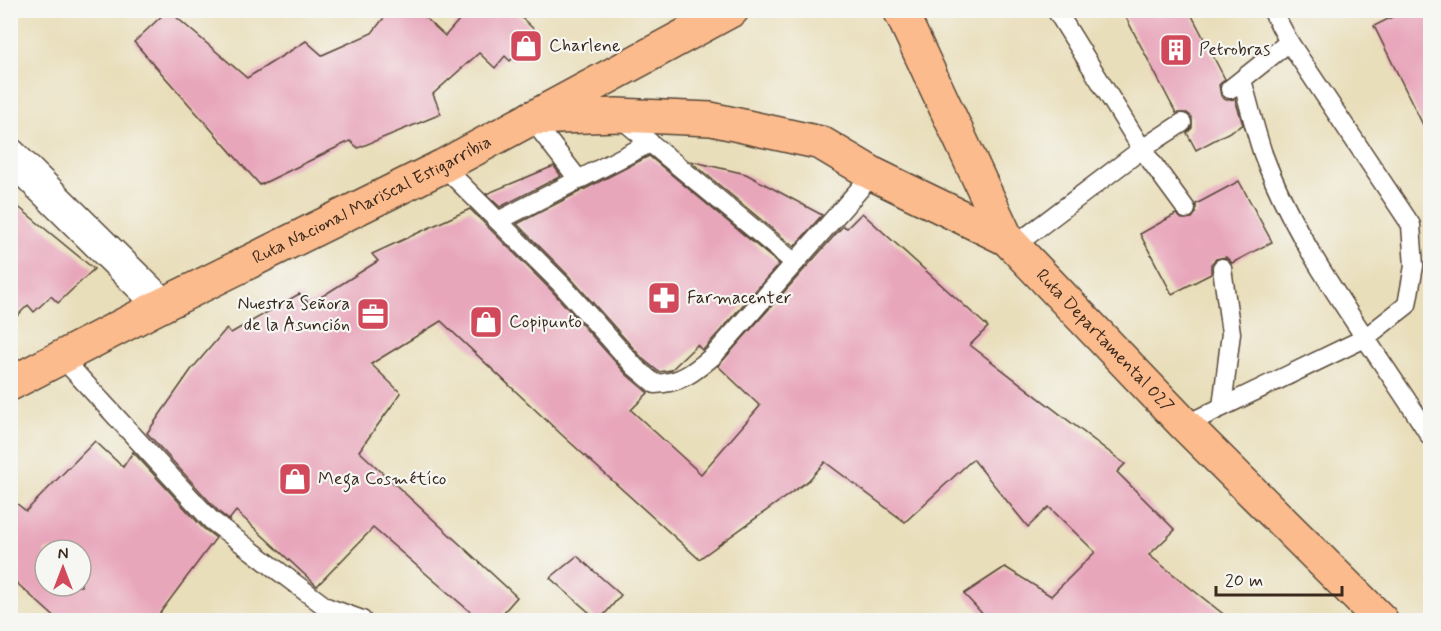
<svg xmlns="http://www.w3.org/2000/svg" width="1441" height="631" font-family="Mynerve,sans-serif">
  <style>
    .building { fill: #e8a6bb; fill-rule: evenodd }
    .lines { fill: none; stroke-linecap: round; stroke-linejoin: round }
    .service-casing { stroke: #554535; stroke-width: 21 }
    .minor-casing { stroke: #554535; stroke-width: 36 }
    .primary-casing { stroke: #554535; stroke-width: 36 }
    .trunk-casing { stroke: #554535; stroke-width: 36 }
    .service { stroke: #fff; stroke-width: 18 }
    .minor { stroke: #fff; stroke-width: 33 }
    .primary { stroke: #fbbb8d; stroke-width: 33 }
    .trunk { stroke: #fbbb8d; stroke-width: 33 }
    .labels { text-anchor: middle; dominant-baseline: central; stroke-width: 4.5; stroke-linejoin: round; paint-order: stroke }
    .poi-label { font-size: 18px; fill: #3b2a1e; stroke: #f6f6f2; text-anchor: start }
    .street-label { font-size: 18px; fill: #3b2a1e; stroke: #f6f6f2 }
  </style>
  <rect width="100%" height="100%" fill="#f6f6f2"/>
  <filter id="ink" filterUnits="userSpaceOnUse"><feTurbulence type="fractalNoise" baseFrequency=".0167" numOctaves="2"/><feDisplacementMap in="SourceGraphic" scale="12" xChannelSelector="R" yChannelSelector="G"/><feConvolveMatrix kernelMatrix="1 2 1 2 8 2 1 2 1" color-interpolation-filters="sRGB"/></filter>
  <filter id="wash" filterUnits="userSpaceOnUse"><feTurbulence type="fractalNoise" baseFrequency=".008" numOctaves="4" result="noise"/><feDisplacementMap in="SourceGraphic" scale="24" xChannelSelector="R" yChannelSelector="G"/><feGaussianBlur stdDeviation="1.35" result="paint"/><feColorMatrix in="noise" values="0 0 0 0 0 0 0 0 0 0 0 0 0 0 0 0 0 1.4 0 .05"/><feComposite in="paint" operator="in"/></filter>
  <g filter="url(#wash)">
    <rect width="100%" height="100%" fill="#e9deba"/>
    <g id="blocks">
      <g class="building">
        <path d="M168,10L247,78L306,41L322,55L372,33L390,10H417L445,36L468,10H513L538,33L510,61L505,56L495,68L479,53L433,94L441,114L358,148L350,141L260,185L134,42Z"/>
        <path d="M1122,10H1189L1225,79L1219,85L1221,96L1226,100L1235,99L1243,125L1196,150L1187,133L1192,128V117L1187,113H1176Z"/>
        <path d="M1406,10H1431V141L1374,26Z"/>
        <path d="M649,156L779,264L705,348L702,350L697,345L671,370L659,372L643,359L568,275L517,224Z"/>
        <path d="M690,161L746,174L822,215L794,247Z"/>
        <path d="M554,166L561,176L500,207L486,194Z"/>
        <path d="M1239,181L1272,242L1232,263L1226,257L1216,259L1211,264V274L1172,294L1140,234L1176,214L1182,219L1192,218L1196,213V204Z"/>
        <path d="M10,200L94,269L58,303L51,296L34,312L28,305L10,323Z"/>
        <path d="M470,209L552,291L627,375L648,393L631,410L701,474L760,406L718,366L843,226L847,228L862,213L988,327L970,345L1125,464L1117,472L1175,530L1149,555L1232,621H989L964,594L1005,567L1051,596L1095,552L1049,507L1028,527L973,459L905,522L825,462L809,480L699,559L562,435L441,321L371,364L401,393L359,451L517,597L496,621H481L373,528L317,586L236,511L229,520L219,512L147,433L191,370L226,329L231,333L299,294L310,304L378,261L372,254Z"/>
        <path d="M95,441L123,467L133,452L203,528L216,538L154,621H59L10,577V498L26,511ZM45,550H81V586H45Z"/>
        <path d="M577,556L621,595L599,621L550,578Z"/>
      </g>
    </g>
  </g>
  <g filter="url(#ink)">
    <use href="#blocks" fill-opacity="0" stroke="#554535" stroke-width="1.5"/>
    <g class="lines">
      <g class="service-casing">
        <g id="service">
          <path d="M1056,10L1142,149L1186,209"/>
          <path d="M1242,80C1249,105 1255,130 1263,154C1300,254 1374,346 1430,436"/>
          <path d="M1230,89L1289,42"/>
          <path d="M618,116L795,263"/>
          <path d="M531,118L578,179"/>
          <path d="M443,166L560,283L635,367L655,384C681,383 694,372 713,356L873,174"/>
          <path d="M498,221L650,143"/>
          <path d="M1014,246L1142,149L1182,123"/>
          <path d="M1222,268L1231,333L1222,407"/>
          <path d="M62,358L211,520L326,607L362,620"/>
          <path d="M1185,425L1365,338L1407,305L1414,266L1411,225L1289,42L1272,10"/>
        </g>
      </g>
      <g class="minor-casing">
        <path id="minor" d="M10,155L162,305"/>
      </g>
      <g class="primary-casing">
        <g id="primary">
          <path id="s1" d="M900,10L1007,239L1185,425L1381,620"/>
          <path d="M531,118L617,115L711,119L821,143L873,174L1007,239"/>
        </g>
      </g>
      <g class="trunk-casing">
        <g id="trunk">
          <path id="s2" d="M10,384L162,305L443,166L732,10"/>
        </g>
      </g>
      <use href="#service" class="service"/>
      <use href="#minor" class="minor"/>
      <use href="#primary" class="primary"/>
      <use href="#trunk" class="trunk"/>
    </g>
  </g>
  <defs>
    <g id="shop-square" transform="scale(1.725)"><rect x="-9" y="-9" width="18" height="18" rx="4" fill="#d1495b" stroke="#f6f6f2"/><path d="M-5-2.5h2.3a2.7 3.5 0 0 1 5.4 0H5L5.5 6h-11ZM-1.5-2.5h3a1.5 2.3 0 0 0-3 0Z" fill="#fff"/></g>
    <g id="building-square" transform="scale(1.725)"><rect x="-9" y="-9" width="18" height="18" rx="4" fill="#d1495b" stroke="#f6f6f2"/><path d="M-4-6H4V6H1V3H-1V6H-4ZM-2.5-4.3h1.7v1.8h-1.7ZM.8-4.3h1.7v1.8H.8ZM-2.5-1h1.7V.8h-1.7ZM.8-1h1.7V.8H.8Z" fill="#fff"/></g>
    <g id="pharmacy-square" transform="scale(1.725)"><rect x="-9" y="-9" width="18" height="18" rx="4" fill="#d1495b" stroke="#f6f6f2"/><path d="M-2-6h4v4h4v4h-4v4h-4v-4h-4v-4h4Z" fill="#fff"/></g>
    <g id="office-square" transform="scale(1.725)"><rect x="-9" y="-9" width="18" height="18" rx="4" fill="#d1495b" stroke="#f6f6f2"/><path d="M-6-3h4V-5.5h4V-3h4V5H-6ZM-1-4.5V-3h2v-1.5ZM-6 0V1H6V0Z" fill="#fff"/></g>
  </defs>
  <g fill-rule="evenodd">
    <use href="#shop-square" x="526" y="46"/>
    <use href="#building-square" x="1176" y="50"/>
    <use href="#pharmacy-square" x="664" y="298"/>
    <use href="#office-square" x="373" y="314"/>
    <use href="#shop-square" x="486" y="322"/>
    <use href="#shop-square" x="295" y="479"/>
  </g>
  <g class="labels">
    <g class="poi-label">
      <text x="549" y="46">Charlene</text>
      <text x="1199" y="50">Petrobras</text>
      <text x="687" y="298">Farmacenter</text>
      <text x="350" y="304" text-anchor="end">Nuestra Señora<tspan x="350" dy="21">de la Asunción</tspan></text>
      <text x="509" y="322">Copipunto</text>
      <text x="318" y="479">Mega Cosmétíco</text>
    </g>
    <g class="street-label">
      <text stroke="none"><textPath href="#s2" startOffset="406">Ruta Nacional Mariscal Estigarribia</textPath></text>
      <text stroke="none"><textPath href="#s1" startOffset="394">Ruta Departamental 027</textPath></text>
    </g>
  </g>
  <rect width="1441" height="631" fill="none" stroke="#f6f6f2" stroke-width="36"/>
  <g transform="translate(63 568)"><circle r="28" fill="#f6f6f2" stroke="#aba49d" stroke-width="1.5"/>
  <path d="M0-4.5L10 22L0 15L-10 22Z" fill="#d1495b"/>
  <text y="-9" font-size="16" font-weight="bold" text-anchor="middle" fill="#3b2a1e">N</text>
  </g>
  <path d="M1216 586v9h126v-9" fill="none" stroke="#3b2a1e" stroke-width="3"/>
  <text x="1225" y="586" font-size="18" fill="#3b2a1e" stroke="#f6f6f2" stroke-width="4.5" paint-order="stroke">20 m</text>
</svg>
